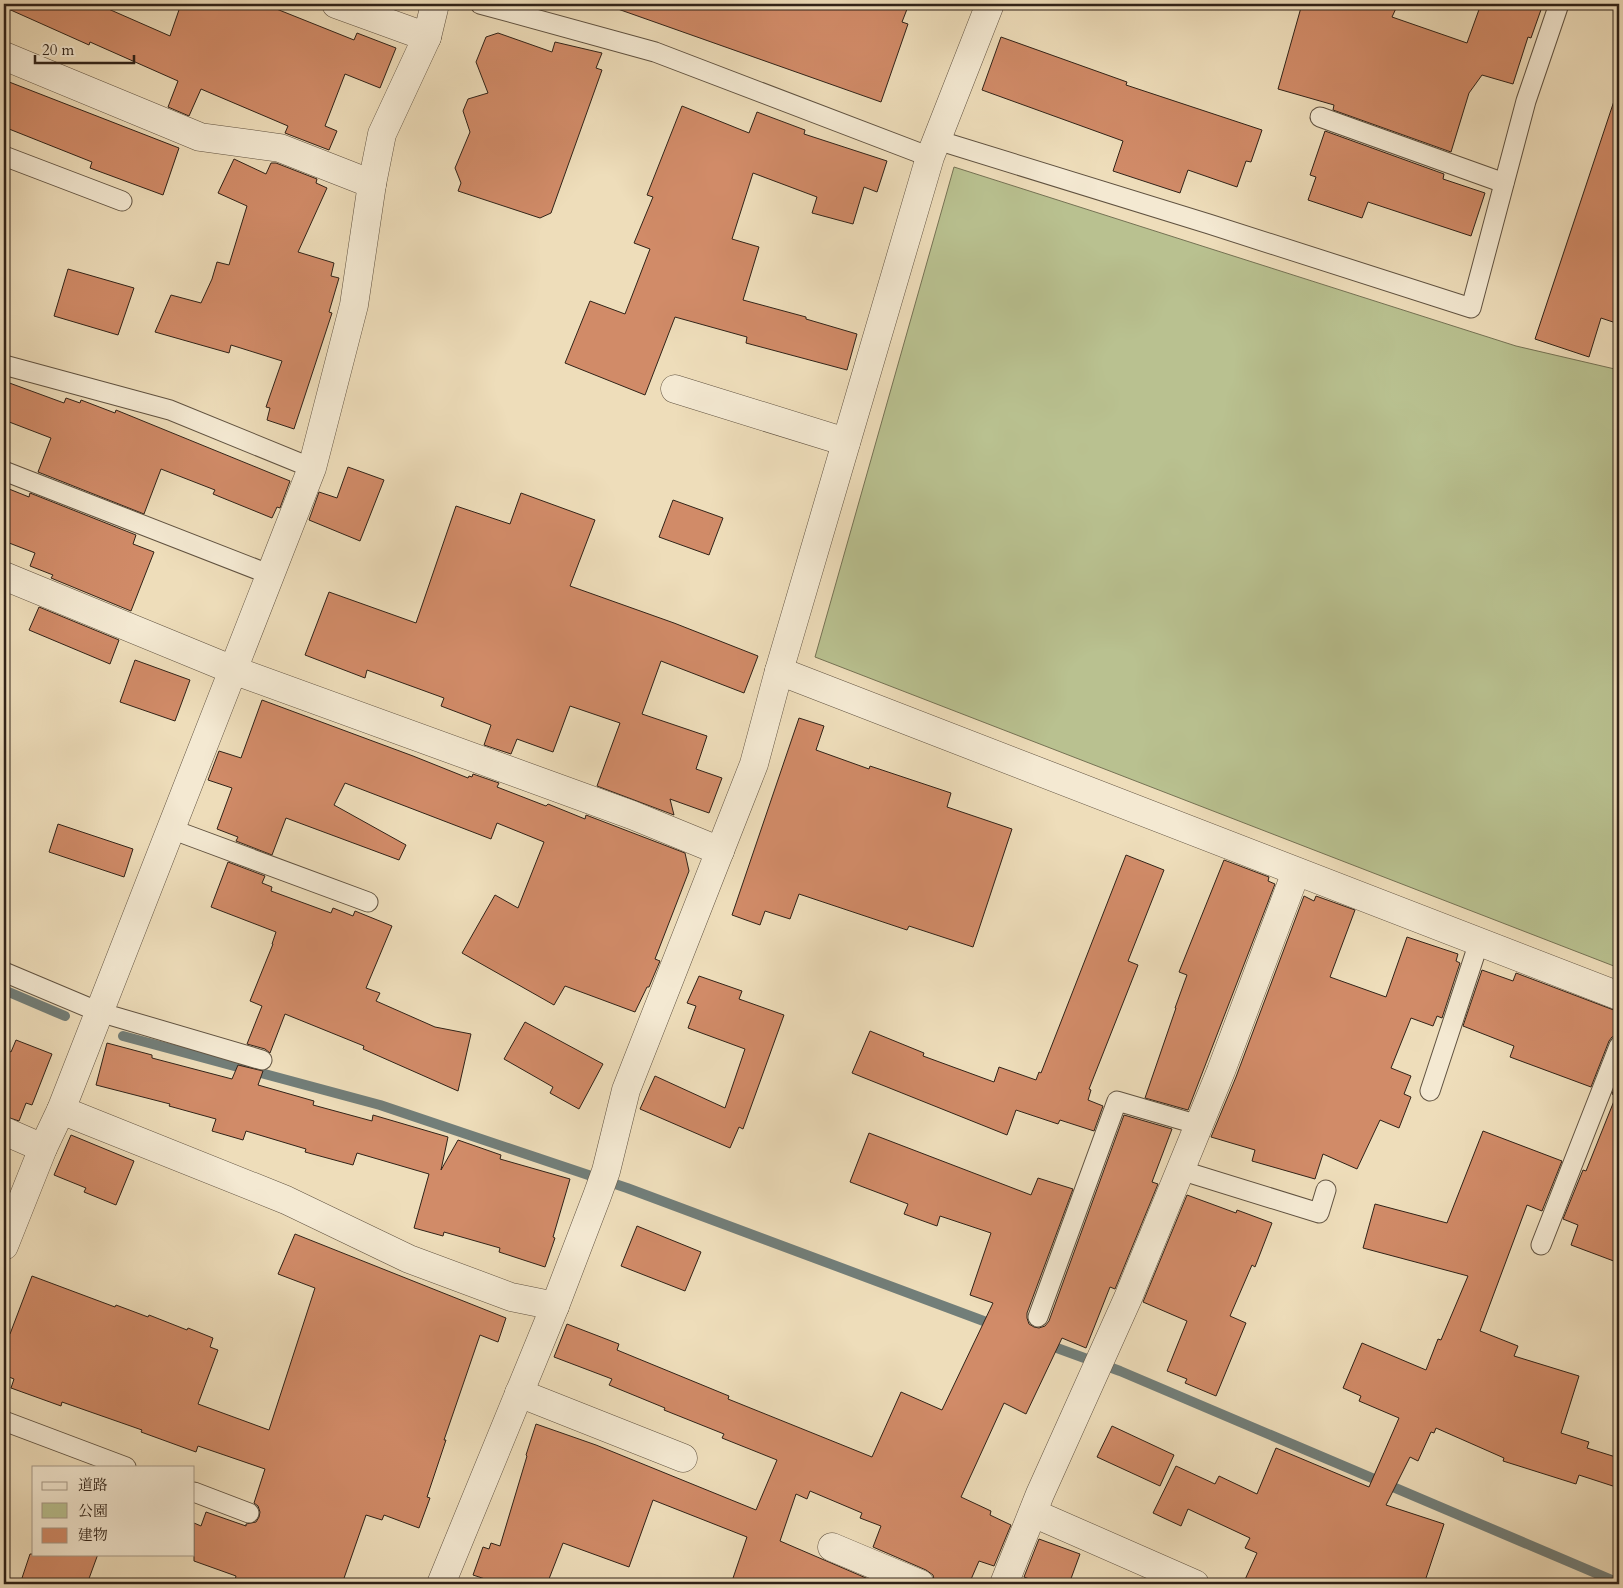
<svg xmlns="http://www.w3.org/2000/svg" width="1623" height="1588" font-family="Cardo,'Noto Serif JP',serif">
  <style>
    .green { fill: #b9c190; stroke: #757254 }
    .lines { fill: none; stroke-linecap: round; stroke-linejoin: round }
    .stream { stroke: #727e79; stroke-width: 10 }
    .building { fill: #d18b68; stroke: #312318 }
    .service-casing { stroke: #605240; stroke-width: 21 }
    .minor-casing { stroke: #605240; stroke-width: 29 }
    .service { stroke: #f4e9d2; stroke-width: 19 }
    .minor { stroke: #f4e9d2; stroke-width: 28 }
  </style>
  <rect width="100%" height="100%" fill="#eeddba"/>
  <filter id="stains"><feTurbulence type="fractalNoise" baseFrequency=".004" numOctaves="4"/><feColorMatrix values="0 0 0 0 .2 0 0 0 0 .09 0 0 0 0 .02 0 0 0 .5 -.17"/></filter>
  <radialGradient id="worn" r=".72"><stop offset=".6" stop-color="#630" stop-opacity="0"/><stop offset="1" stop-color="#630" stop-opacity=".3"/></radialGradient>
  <path class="green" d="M954,167L1516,346L1619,370V968L815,657Z"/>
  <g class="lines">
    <g class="stream">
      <path d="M4,990L65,1016"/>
      <path d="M123,1036L380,1105L627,1188L997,1326"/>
      <path d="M1046,1344L1120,1371L1619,1583"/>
    </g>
  </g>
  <g class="building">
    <path d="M4,4H97L170,36L181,4H264L354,40L357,33L396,48L380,88L345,74L325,126L337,131L329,150L285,133L288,126L201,89L189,116L168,107L178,81L90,42L89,45L4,7Z"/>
    <path d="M615,4H909L902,22L908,24L881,102L615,8Z"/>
    <path d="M1302,4H1398L1392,17L1467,43L1481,4H1543L1531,38L1528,37L1513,84L1482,75L1469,93L1451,152L1333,110L1334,105L1278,89Z"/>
    <path d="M498,33L552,52L555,42L602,53L596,68L602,70L551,213L540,218L458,191L461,183L455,168L470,132L463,111L468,99L488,93L476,62L486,37Z"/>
    <path d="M1001,37L1127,82L1126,85L1262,130L1251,162L1246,161L1237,187L1188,170L1180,193L1113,171L1123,141L982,90Z"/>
    <path d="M4,80L179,148L163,195L90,168L92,162L4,127Z"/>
    <path d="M1614,101L1619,102V324L1601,318L1589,357L1535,339Z"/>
    <path d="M682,106L749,133L757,112L805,130L804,134L887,161L877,192L864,187L853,224L812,213L817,197L753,173L732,239L759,247L743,300L806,317V319L857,334L847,370L746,343L747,337L675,317L645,395L565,363L590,301L625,314L650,249L634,243L653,197L647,195Z"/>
    <path d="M1325,131L1444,174L1443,179L1485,193L1471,236L1368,202L1362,218L1308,200L1316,177L1310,175Z"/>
    <path d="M234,159L266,174L271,163H276L317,179L316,183L327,188L298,252L334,263L331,276L339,278L329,312L332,313L294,429L267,420L270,408L266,407L282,361L231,345L229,353L155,332L171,295L201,303L212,279L217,262L229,265L247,206L218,193Z"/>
    <path d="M68,269L134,288L118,335L54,316Z"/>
    <path d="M4,381L64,403L66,398L80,403L81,400L115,413L116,410L290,481L280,508L277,507L272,518L213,494L215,490L161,469L144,514L38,472L51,438L4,420Z"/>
    <path d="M348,467L384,480L360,541L309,520L319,492L337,498Z"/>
    <path d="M4,487L29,497L30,493L136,535L133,544L154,552L131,611L51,578L53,575L30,566L35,553L4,541Z"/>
    <path d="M521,493L595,520L570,586L674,623L758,656L744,693L661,661L642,714L707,736L696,769L722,778L709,813L670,799L674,815L597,786L620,723L570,706L553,752L517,739L511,754L484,745L491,725L441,706L444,698L367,670L365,678L305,655L329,592L416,623L456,506L510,524Z"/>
    <path d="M673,500L723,518L709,555L659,537Z"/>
    <path d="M39,607L119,640L110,664L29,630Z"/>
    <path d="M135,660L190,680L175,721L120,702Z"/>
    <path d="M262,700L413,756L468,778L469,776L472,777L473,774L499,783L497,787L546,806L548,804L585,819L586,815L685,853L689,871L655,959L660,961L649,987H647L635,1012L565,986L554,1005L462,953L495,895L518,908L544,842L497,823L491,839L345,783L334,805L406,845L399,860L286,818L272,855L236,841L238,837L217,829L232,788L208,780L219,751L241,758Z"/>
    <path d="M799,718L824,726L816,750L869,769L870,766L951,793L947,807L1012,829L973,947L909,926L907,930L799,894L790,919L765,911L760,925L732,915Z"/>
    <path d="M58,824L133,849L124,877L49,852Z"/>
    <path d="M1126,855L1164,870L1128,961L1138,965L1089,1089L1091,1090L1088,1100L1103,1106L1094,1131L1060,1120L1058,1124L1016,1110L1007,1135L852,1073L870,1031L924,1053L923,1056L994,1082L999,1067L1036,1080L1039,1072L1041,1073Z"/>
    <path d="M1224,860L1269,877L1268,881L1275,884L1188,1110L1145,1098L1176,1008H1175L1187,975L1179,972Z"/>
    <path d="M228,862L265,876L262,883L272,887L271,891L331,913L333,908L353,916L355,911L392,926L366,988L380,993L376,1001L435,1027L471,1034L458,1091L363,1049L364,1046L285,1014L270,1053L265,1049L247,1044L262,1006L250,1001L273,944H272L276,932L211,907Z"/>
    <path d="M1304,896L1314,901L1316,896L1355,910L1330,977L1386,997L1407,937L1458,954L1456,961L1460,963L1442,1018L1437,1016L1433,1026L1411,1018L1391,1068L1411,1076L1404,1094L1411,1097L1399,1128L1380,1120L1357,1169L1323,1154L1315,1179L1252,1161L1255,1150L1211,1137L1236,1077Z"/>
    <path d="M1482,970L1513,981L1516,973L1619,1012V1035L1612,1037L1609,1041L1591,1087L1510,1057L1514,1046L1463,1026Z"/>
    <path d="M699,976L742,991L739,999L784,1015L743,1129L739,1127L730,1148L640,1109L655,1076L725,1108L745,1049L688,1028L696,1006L687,1003Z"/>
    <path d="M525,1022L603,1064L579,1109L550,1093L553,1087L504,1059Z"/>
    <path d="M16,1040L52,1054L32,1105L26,1103L19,1121L4,1116V1048L11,1052Z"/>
    <path d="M107,1043L152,1055V1058L232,1079L238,1065L263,1071L258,1085L314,1101L313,1105L372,1121L373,1115L448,1137L441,1170L458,1140L501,1155L500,1159L570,1179L553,1237L555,1238L545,1267L499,1252L500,1248L444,1232L443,1236L414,1228L429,1174L357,1153L353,1165L305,1152L306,1149L246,1131L243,1140L212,1131L216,1119L169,1106L170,1104L96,1085Z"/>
    <path d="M1619,1076V1263L1571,1245L1578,1225L1563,1219L1583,1170L1586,1171L1616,1096L1612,1094Z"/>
    <path d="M1124,1115L1172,1129L1152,1182L1158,1184L1115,1289L1110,1287L1086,1348L1062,1338L1026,1414L1004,1403L961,1497L991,1511L990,1515L1011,1525L994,1566L979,1561L969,1584H935L933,1575L926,1570L873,1547L881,1526L860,1518L862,1513L810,1491L807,1499L796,1494L780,1541L880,1584H731L747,1537L653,1500L629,1567L563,1543L547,1584H500L473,1575L483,1547L489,1549L491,1543L500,1546L527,1456L526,1455L536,1424L596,1445L756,1510L777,1460L722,1438L724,1434L664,1410L665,1408L609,1385L612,1379L554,1357L567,1324L619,1344L617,1350L729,1396L728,1399L872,1457L901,1392L942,1410L993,1303L970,1295L991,1233L940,1216L937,1226L904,1214L908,1204L850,1182L869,1133L1031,1195L1038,1178L1073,1189L1027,1313V1318L1029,1324L1034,1327L1039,1328L1045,1326L1049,1321Z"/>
    <path d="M1483,1131L1562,1161L1542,1211L1527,1205L1480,1331L1518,1346L1514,1356L1579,1376L1561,1433L1589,1442L1587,1448L1619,1458V1488L1579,1475L1576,1484L1503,1461L1504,1458L1436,1428L1434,1433L1431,1432L1418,1461L1410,1457L1386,1505L1444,1524L1424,1584H1243L1257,1553L1245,1548L1250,1538L1188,1509L1181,1526L1153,1513L1176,1466L1215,1484L1219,1476L1257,1494L1276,1448L1369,1487L1399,1418L1359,1401L1361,1396L1343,1388L1362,1343L1426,1370L1438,1339L1441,1340L1468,1276L1363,1248L1375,1204L1447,1223Z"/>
    <path d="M71,1135L134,1161L116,1205L84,1192L86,1188L54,1175Z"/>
    <path d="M1187,1195L1236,1213L1237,1210L1272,1223L1255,1267L1252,1265L1230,1316L1246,1323L1216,1396L1185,1383L1187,1379L1167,1371L1187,1321L1143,1302Z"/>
    <path d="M637,1226L701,1252L685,1291L621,1266Z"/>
    <path d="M295,1234L506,1318L498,1342L480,1335L444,1440H446L427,1497L430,1498L419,1528L384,1515L382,1520L366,1515L342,1584H234L236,1576L194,1561V1523L201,1526L206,1512L246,1526V1524L256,1522L259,1517L260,1512L258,1506L254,1503L265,1469L198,1446L196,1452L141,1432L142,1430L62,1402L61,1406L11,1388L14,1379L4,1375V1331L10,1334L32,1276L115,1307L116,1305L148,1317L149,1315L187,1330L188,1328L213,1338L210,1347L218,1350L198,1404L269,1430L315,1288L278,1274Z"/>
    <path d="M1112,1426L1174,1455L1160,1486L1097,1457Z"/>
    <path d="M1039,1539L1080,1554L1069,1584H1043L1024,1577Z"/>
    <path d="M30,1554H98L87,1584H20Z"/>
  </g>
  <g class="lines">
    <g class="service-casing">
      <g id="service">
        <path d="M480,4L655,52L930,157"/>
        <path d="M1320,117L1504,183"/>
        <path d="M937,140L1209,224L1471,308L1526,101L1559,4"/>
        <path d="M4,156L122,201"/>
        <path d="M4,365L170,410L312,468"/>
        <path d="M4,471L271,575"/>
        <path d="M171,829L368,902"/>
        <path d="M4,972L99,1012L262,1060"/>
        <path d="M1430,1091L1479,942"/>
        <path d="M1180,1170L1319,1213L1326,1190"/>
        <path d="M1541,1245L1619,1046"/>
        <path d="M1038,1317L1117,1101L1199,1125"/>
        <path d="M4,1421L126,1467"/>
        <path d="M194,1492L249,1513"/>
      </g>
    </g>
    <g class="minor-casing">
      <g id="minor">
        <path d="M336,4L427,37"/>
        <path d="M4,56L200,137L280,148L372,184"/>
        <path d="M675,389L846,442"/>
        <path d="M4,576L233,670L632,815L720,851"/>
        <path d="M779,671L1619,996"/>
        <path d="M61,1110L286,1200L409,1259L511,1297L555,1306"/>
        <path d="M4,1131L43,1148"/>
        <path d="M4,1246L43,1148L61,1110L312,468L354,305L372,184L382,134L427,37L435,4"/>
        <path d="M519,1393L683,1458"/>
        <path d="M1033,1513L1195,1584"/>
        <path d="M832,1547L920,1584"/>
        <path d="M441,1584L555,1306L597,1196L606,1171L626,1090L754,764L779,671L930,157L990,4"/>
        <path d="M1004,1584L1040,1494L1128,1298L1221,1071L1296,872"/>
      </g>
    </g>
    <use href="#service" class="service"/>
    <use href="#minor" class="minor"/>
  </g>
  <rect width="1623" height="1588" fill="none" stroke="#eeddba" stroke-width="20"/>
  <rect x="5" y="5" width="1613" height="1578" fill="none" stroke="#312318" stroke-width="2.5"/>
  <rect x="10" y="10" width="1603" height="1568" fill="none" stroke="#312318"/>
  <rect x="32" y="1466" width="162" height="90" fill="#f4e9d2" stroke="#a69a88"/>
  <rect x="42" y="1482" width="25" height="8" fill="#f4e9d2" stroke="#a69a88"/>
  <text x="78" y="1490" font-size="15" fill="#312318">道路</text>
  <rect x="42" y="1503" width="25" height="15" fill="#b9c190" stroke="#a69a88"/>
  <text x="78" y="1516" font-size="15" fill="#312318">公園</text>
  <rect x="42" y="1528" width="25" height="15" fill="#d18b68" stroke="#a69a88"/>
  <text x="78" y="1540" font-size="15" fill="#312318">建物</text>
  <path d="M35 55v8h99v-8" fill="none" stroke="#312318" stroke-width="2.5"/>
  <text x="42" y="55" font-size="15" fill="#312318" stroke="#f4e9d2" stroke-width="4" paint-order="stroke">20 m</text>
  <rect width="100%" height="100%" filter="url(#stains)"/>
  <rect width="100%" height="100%" fill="url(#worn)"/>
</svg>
